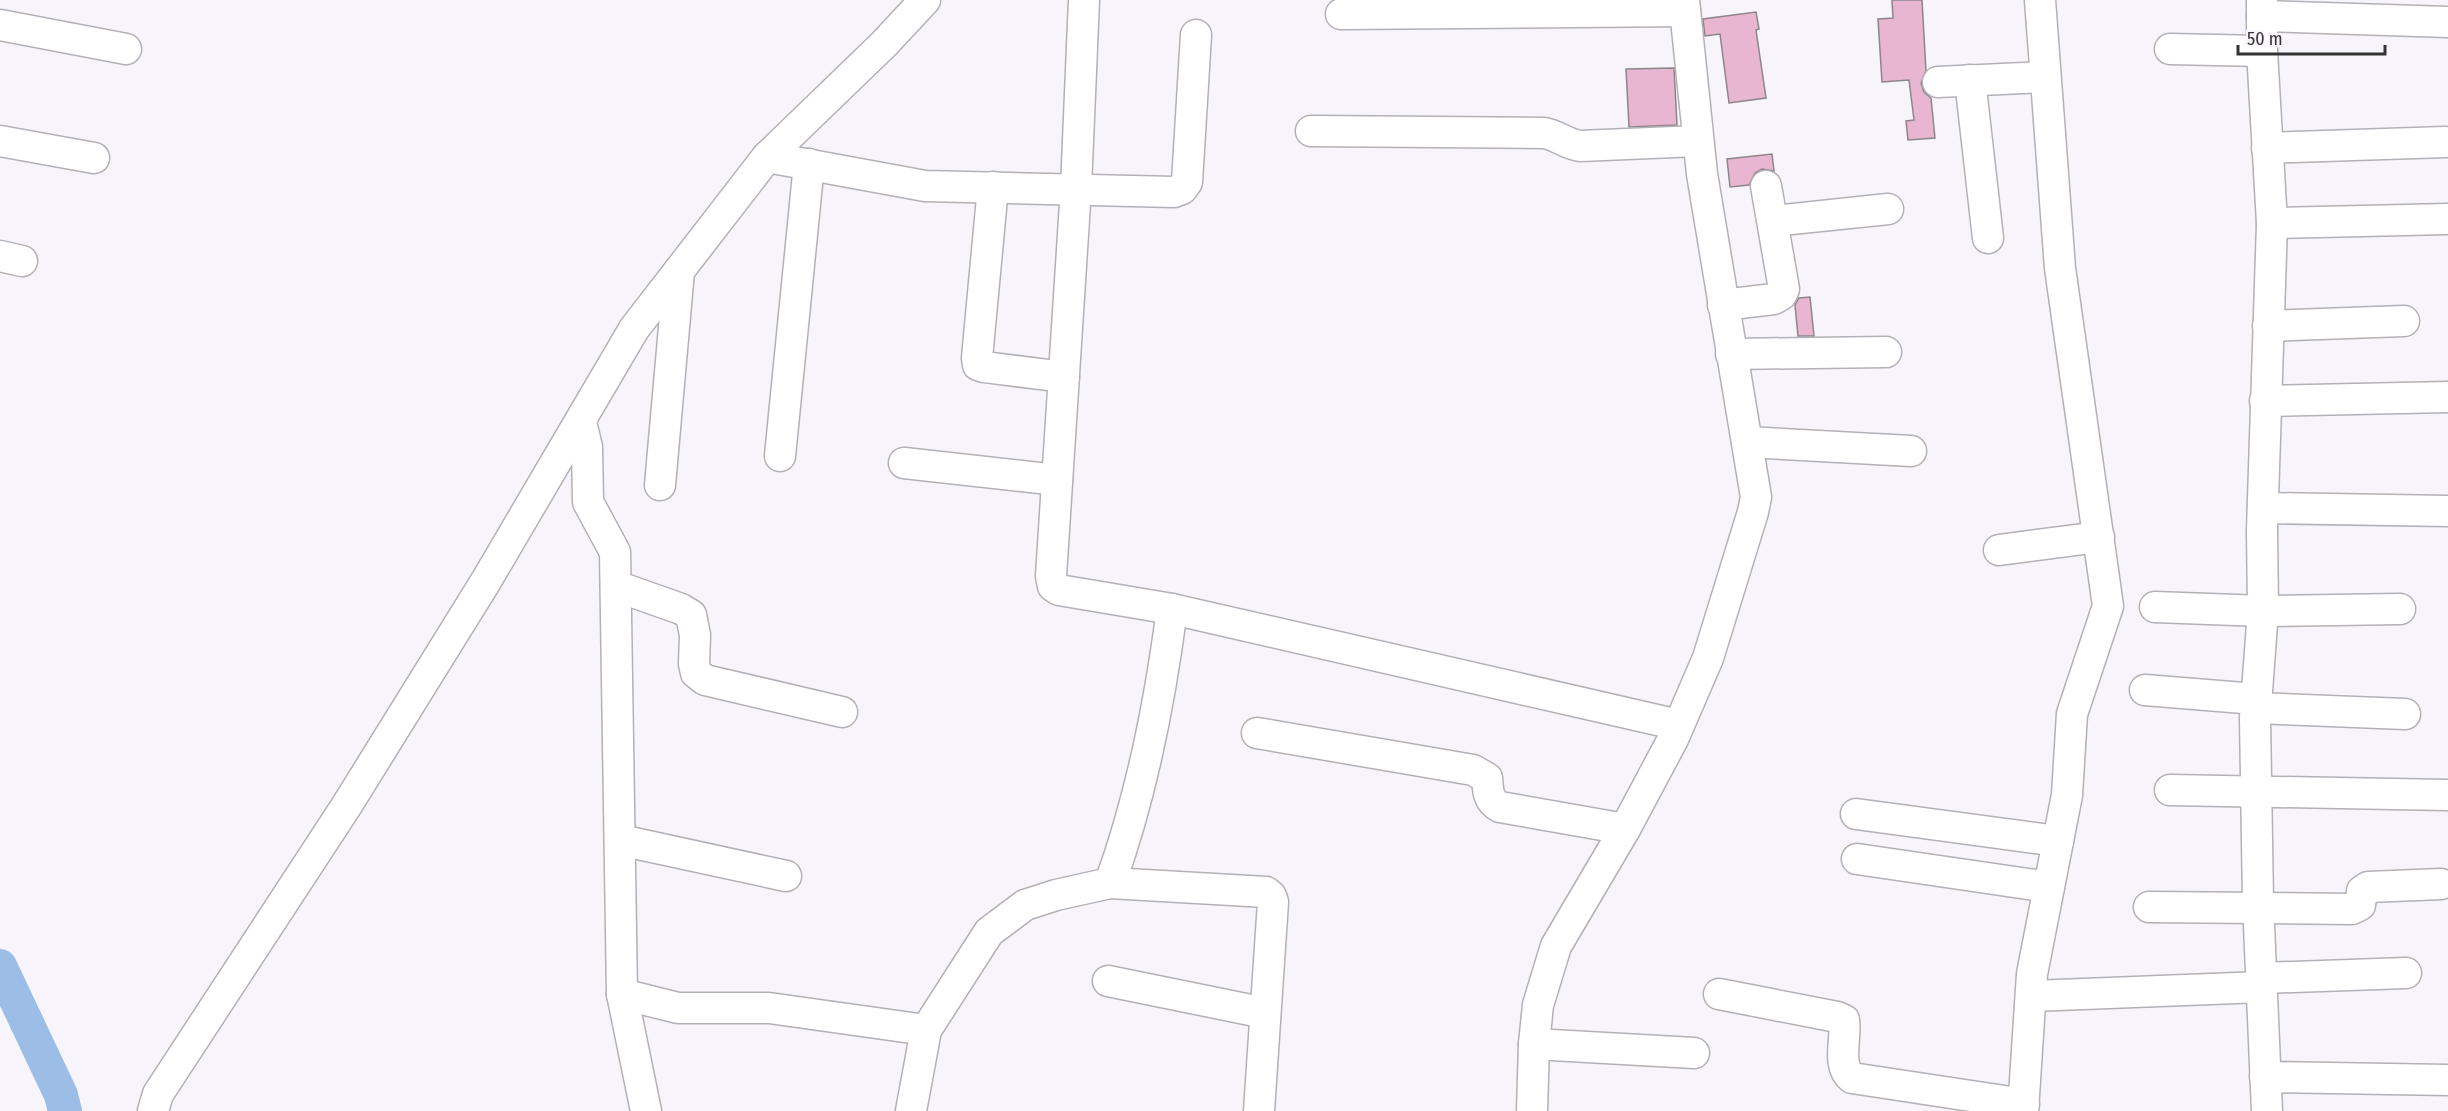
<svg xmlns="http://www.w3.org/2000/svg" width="2448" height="1111" font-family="'Fira Sans Condensed',sans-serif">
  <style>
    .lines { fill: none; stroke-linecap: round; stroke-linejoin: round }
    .river { stroke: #9cbee6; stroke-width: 34 }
    .building { fill: #e9b6d2; stroke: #8c8589; stroke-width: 1.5 }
    .minor-casing { stroke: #b3b0b7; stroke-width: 33 }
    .minor { stroke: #fff; stroke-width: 30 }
  </style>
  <rect width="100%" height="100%" fill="#f7f4fb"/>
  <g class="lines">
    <path class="river" d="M0,966L61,1095L65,1111"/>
  </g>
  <g class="building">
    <path d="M1892,0H1922L1926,71L1921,83L1924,92L1931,98L1935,138L1908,140L1906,121L1914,120L1909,80L1882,82L1878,19L1893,18Z"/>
    <path d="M1756,12L1759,29L1756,30L1766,98L1729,103L1720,34L1705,36L1703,19Z"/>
    <path d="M1674,68L1677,125L1629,127L1626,69Z"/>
    <path d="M1772,154L1774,171L1762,169L1755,173L1749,185L1730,187L1727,159Z"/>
    <path d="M1810,297L1814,336H1798L1795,305L1799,298Z"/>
  </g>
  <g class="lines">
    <g class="minor-casing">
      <g id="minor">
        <path d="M1084,0L1076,188L1051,576L1053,586L1059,590L1172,609L1679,725"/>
        <path d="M2262,0V51L2272,223L2262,530L2263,611L2255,718L2258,902L2267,1111"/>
        <path d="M1341,14L1685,11"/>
        <path d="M2262,16L2448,22"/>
        <path d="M0,25L126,49"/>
        <path d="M2170,49L2262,51"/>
        <path d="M1970,80L1988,238"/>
        <path d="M1938,82L2044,77"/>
        <path d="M1311,131L1544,133C1557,135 1566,144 1580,146L1698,141"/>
        <path d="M0,141L94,158"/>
        <path d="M2267,148L2445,142"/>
        <path d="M767,157L925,186L1174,192L1182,189L1187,182L1196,35"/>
        <path d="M993,187L977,358L978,365L984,367L1064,377"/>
        <path d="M1773,221L1888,209"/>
        <path d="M2272,223L2448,219"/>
        <path d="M0,256L22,261"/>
        <path d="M1723,305L1774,299L1781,295L1784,289L1766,186"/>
        <path d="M2268,326L2404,321"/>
        <path d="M1731,354L1886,352"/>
        <path d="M2265,401L2448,397"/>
        <path d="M581,422L587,447L588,502L615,552L622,994L646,1111"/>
        <path d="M1747,442L1911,451"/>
        <path d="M780,456L809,164"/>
        <path d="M904,463L1057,480"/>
        <path d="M660,485L679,271"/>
        <path d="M2263,508L2448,511"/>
        <path d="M1999,550L2099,537"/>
        <path d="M616,586L681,609L691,615L695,635L694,664L696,673L705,680L842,712"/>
        <path d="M2155,607L2263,611L2400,609"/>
        <path d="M2145,690L2256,699"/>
        <path d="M2256,708L2405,714"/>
        <path d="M1257,733L1473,770L1487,778C1488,791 1488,801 1500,807L1625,829"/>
        <path d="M2170,790L2447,795"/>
        <path d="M1856,814L2058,841"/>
        <path d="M620,840L786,876"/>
        <path d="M1857,859L2049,887"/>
        <path d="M1110,883C1142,795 1160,702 1172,609"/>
        <path d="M2149,907L2352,909L2360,905L2362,891L2368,887L2441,884"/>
        <path d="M2262,978L2406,973"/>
        <path d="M1108,981L1265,1013"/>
        <path d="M622,994L678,1008H769L926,1030L911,1111"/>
        <path d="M1719,994L1837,1017L1844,1020C1847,1039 1836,1065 1852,1078L2024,1104"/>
        <path d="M2032,996L2262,987"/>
        <path d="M926,1030L989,932L1025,905L1056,895L1110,883L1266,892L1271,896L1273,902L1259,1111"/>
        <path d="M1534,1044L1694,1053"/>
        <path d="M2265,1077L2448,1080"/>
        <path d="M153,1111L158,1094L347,805L486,581L634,329L767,157L884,44L925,0"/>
        <path d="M1532,1111L1534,1044L1538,1005L1556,946L1625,829L1673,739L1708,658L1753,512L1756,497L1702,174L1684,0"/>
        <path d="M2023,1111L2032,974L2067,795L2072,714L2108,606L2060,268L2040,0"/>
      </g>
    </g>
    <use href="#minor" class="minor"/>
  </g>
  <path d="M2238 45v9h147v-9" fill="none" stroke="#333235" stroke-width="3"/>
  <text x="2247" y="45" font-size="18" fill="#333235" stroke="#f7f4fb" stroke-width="4.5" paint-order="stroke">50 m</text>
</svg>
